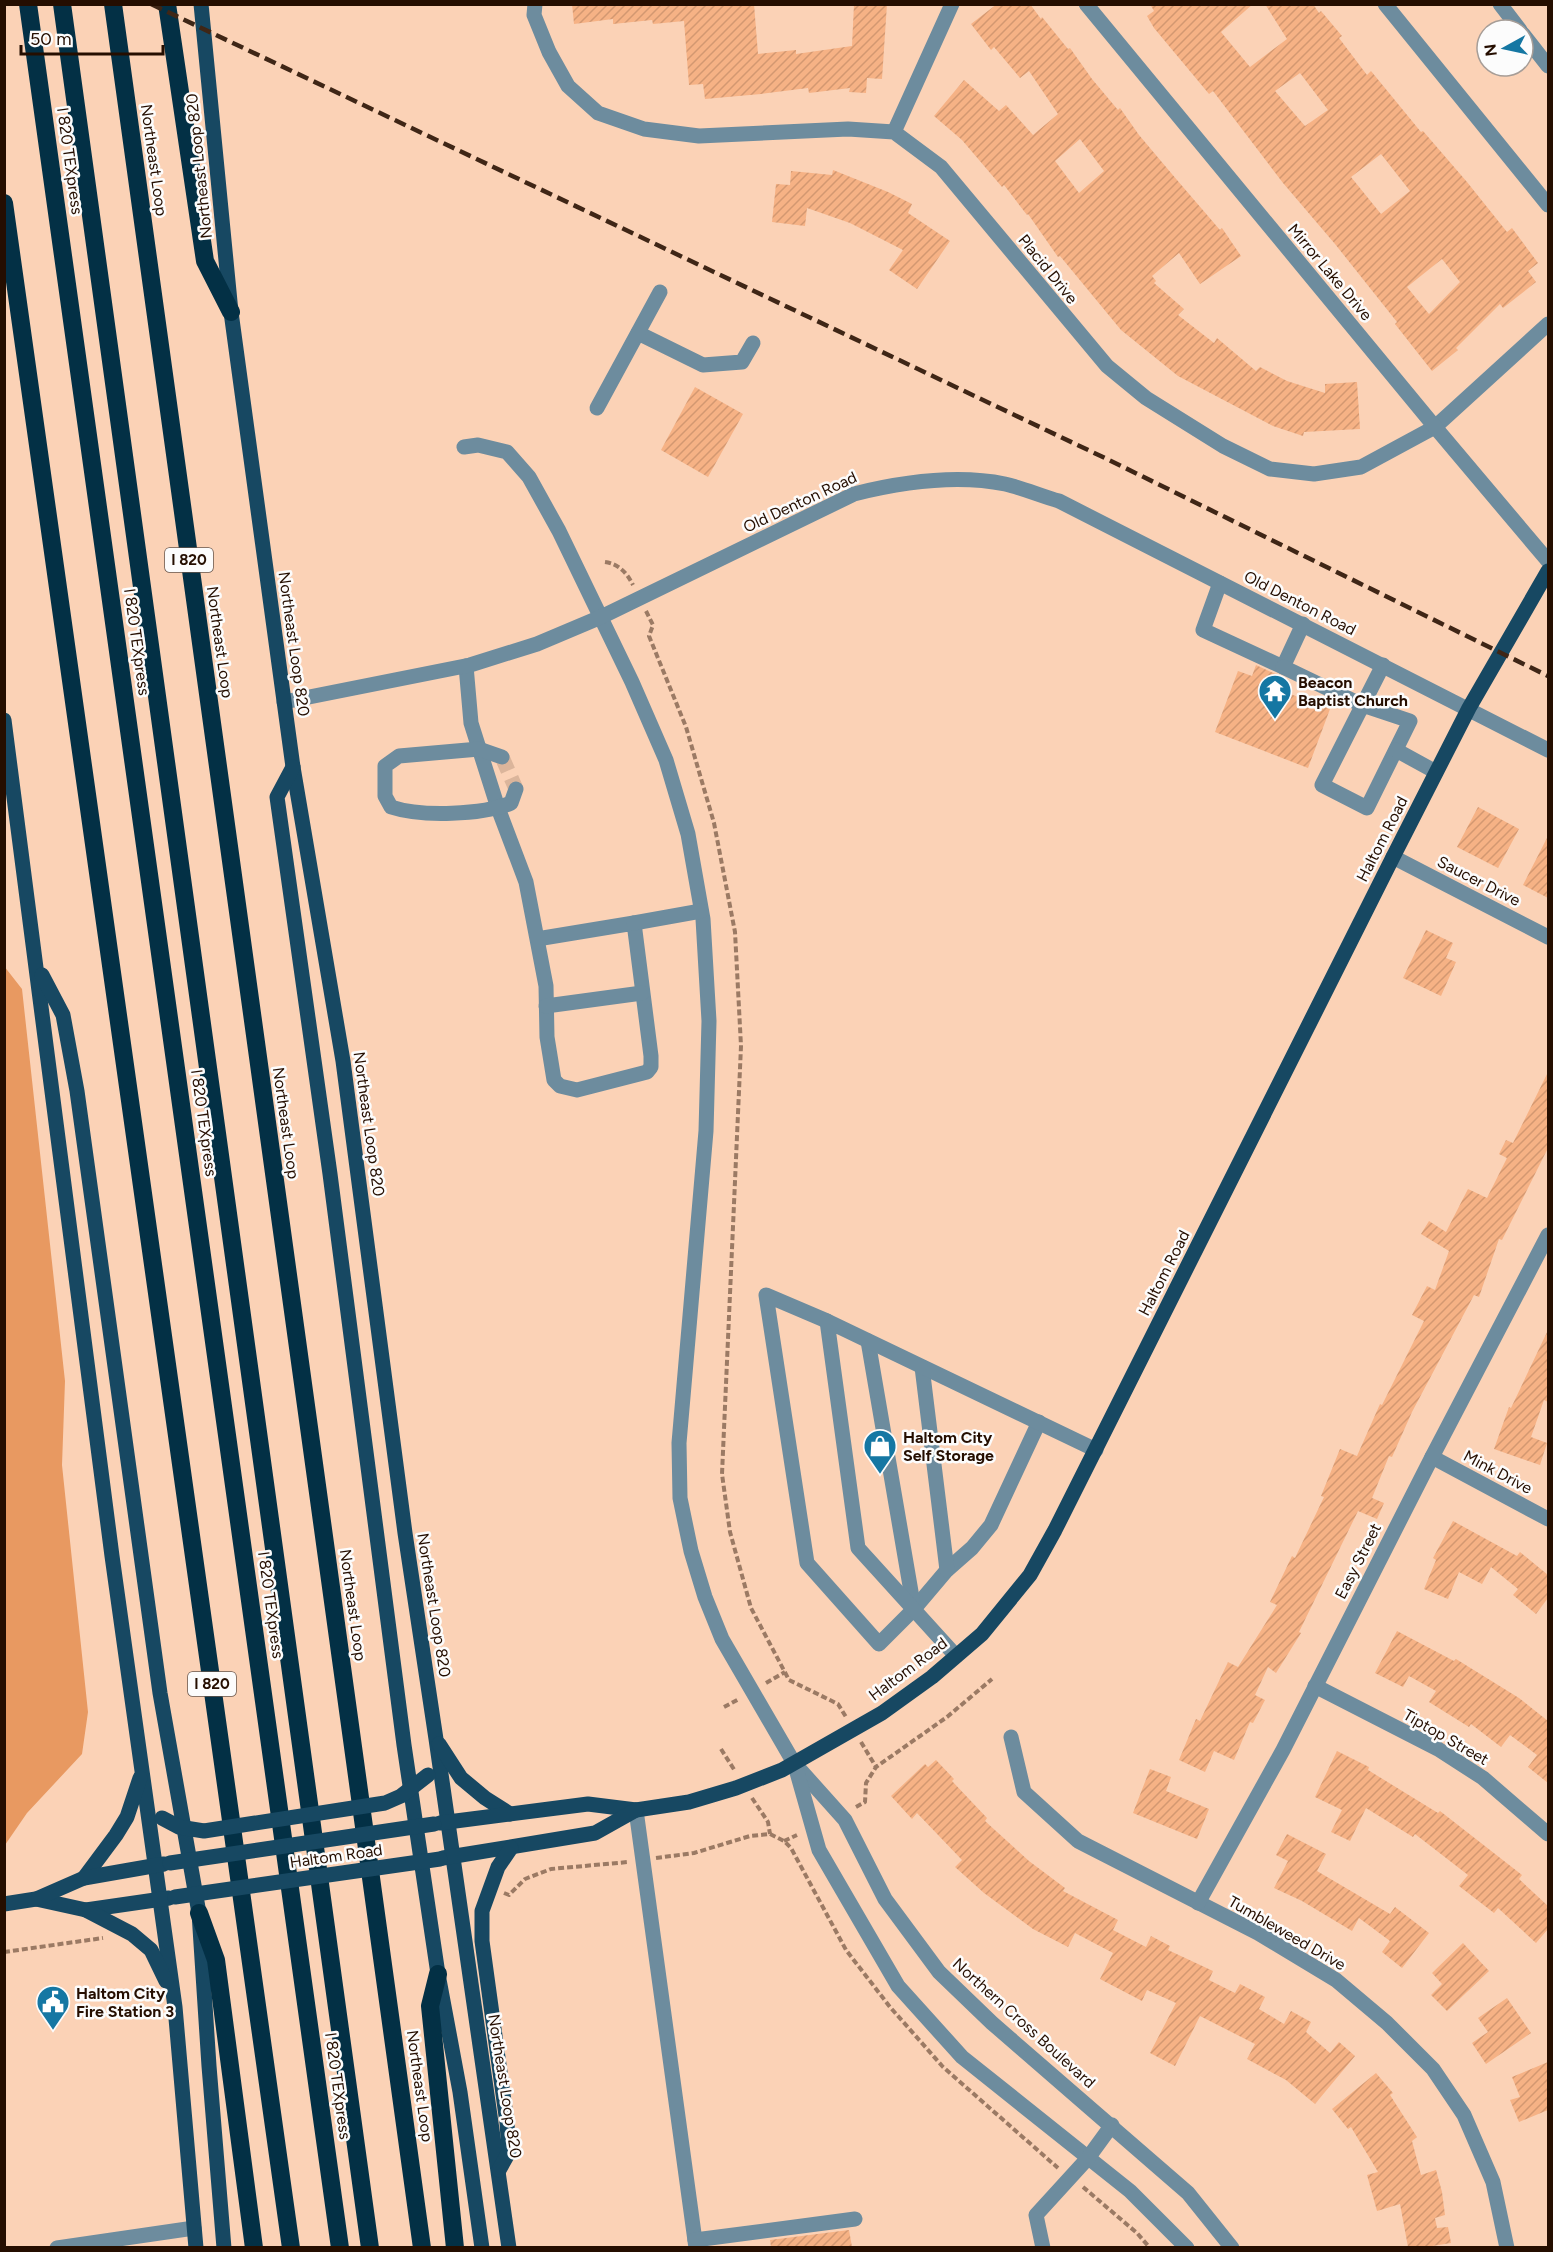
<svg xmlns="http://www.w3.org/2000/svg" width="1553" height="2252" font-family="Figtree,sans-serif">
  <style>
    .green { fill: #e89961 }
    .building { fill: url(#building-hatch); fill-rule: evenodd }
    .lines { fill: none; stroke-linecap: round; stroke-linejoin: round }
    .minor-tunnel { stroke: #dbb59b; stroke-width: 15; stroke-dasharray: 15 8; stroke-linecap: butt }
    .path { stroke: #9b7a64; stroke-width: 4; stroke-dasharray: 6 3; stroke-linecap: butt }
    .minor { stroke: #6d8c9e; stroke-width: 15 }
    .major { stroke: #174862; stroke-width: 15 }
    .highway { stroke: #033045; stroke-width: 18 }
    .rail { stroke: #3f2616; stroke-width: 4.5; stroke-dasharray: 12 6; stroke-linecap: butt }
    .major-bridge { stroke: #174862; stroke-width: 15 }
    .labels { text-anchor: middle; dominant-baseline: central; stroke-width: 5; stroke-linejoin: round; paint-order: stroke }
    .shield { fill: #fcfcfc; stroke: #66554c; stroke-width: 1.5 }
    .shield-label { font-size: 15px; font-weight: bold; fill: #250e00 }
    .street-label { font-size: 16px; fill: #250e00; stroke: #fcfcfc }
    .poi-label { font-size: 16px; font-weight: bold; fill: #250e00; stroke: #fcfcfc; text-anchor: start }
  </style>
  <defs>
    <pattern id="building-hatch" width="6" height="6" patternUnits="userSpaceOnUse" patternTransform="scale(1.5)"><rect width="6" height="6" fill="#f6b285"/><path d="M-1 1l2-2M0 6l6-6M5 7l2-2" fill="none" stroke="#d39871"/></pattern>
  </defs>
  <rect width="100%" height="100%" fill="#fbd2b6"/>
  <path class="green" d="M4,966L22,989L65,1381L62,1465L88,1712L82,1754L27,1813L5,1845Z"/>
  <g class="building">
    <path d="M572,4H754L758,54L796,50V54L852,46L854,4H887L882,79L867,78L866,93L849,92L850,88L809,93L808,88L761,94L705,99L703,84L689,85L684,21L653,24L652,20L613,24V19L574,24Z"/>
    <path d="M997,4H1030L1041,19L1042,17L1068,49L1070,48L1092,79L1118,110L1120,108L1139,135L1177,180L1220,230L1222,228L1241,256L1200,284L1179,253L1152,276L1156,281L1154,283L1184,309L1178,315L1214,343L1217,338L1256,371L1260,367L1287,381L1325,393V384L1357,382L1360,429L1304,432L1303,436L1273,426L1178,376L1121,330L1060,256L1058,257L1028,214L1027,215L1004,185L1002,187L962,140L934,116L964,80L999,111L1006,105L1033,135L1058,114L1029,71L1020,78L994,47L991,50L971,24ZM1080,139L1104,171L1079,193L1055,161Z"/>
    <path d="M1150,4H1253L1221,32L1250,67L1287,39L1265,4H1313L1319,13L1321,11L1342,36L1339,38L1367,75L1371,71L1421,132L1423,131L1467,182L1507,232L1512,228L1538,263L1528,271L1536,282L1503,308L1500,304L1456,348L1458,350L1432,371L1395,324L1397,322L1335,244L1283,183L1213,91L1209,94L1154,28L1147,16L1154,11ZM1300,73L1328,110L1305,126L1275,91ZM1381,154L1410,191L1381,214L1351,177ZM1442,259L1460,282L1429,314L1407,287Z"/>
    <path d="M833,170L888,192L912,204L908,213L950,241L917,289L889,270L903,250L850,223L807,208L805,226L772,222L776,184L790,185L791,171L832,175Z"/>
    <path d="M695,387L743,414L708,477L661,450Z"/>
    <path d="M1256,665L1282,677L1277,689L1330,709L1308,768L1215,732L1238,671L1252,676Z"/>
    <path d="M1478,807L1519,829L1498,868L1457,847Z"/>
    <path d="M1548,836V898L1523,885Z"/>
    <path d="M1426,930L1453,943L1446,958L1456,962L1441,996L1403,978Z"/>
    <path d="M1548,1072V1148L1502,1240L1499,1239L1479,1297L1474,1295L1412,1412L1392,1457L1389,1456L1372,1498L1384,1503L1377,1519L1358,1511L1299,1632L1301,1633L1276,1673L1268,1667L1255,1695L1265,1700L1253,1723L1250,1722L1234,1760L1214,1751L1205,1772L1179,1760L1196,1719L1200,1721L1228,1662L1238,1667L1277,1605L1270,1602L1292,1556L1295,1558L1324,1497L1321,1496L1340,1449L1357,1456L1380,1404L1382,1405L1424,1321L1412,1315L1427,1286L1435,1290L1449,1251L1421,1234L1429,1221L1446,1232L1468,1189L1487,1198L1507,1158L1499,1154L1506,1140L1513,1143Z"/>
    <path d="M1548,1330V1402L1544,1400L1531,1437L1547,1443L1540,1465L1494,1449L1509,1407L1511,1408Z"/>
    <path d="M1453,1521L1517,1556L1520,1552L1548,1575V1598L1536,1614L1513,1595L1518,1589L1491,1567L1482,1584L1459,1572L1448,1599L1424,1589L1436,1560L1433,1558Z"/>
    <path d="M1397,1631L1454,1661L1456,1659L1519,1698L1548,1721V1783L1528,1767L1537,1755L1510,1735L1501,1747L1471,1724L1469,1727L1429,1702L1436,1691L1409,1676L1403,1687L1375,1673Z"/>
    <path d="M1337,1751L1369,1767L1368,1770L1438,1813L1440,1811L1522,1875L1519,1879L1548,1906V1929L1536,1943L1498,1908L1494,1913L1459,1886L1468,1875L1415,1834L1413,1837L1366,1808L1350,1841L1331,1832L1342,1810L1315,1797Z"/>
    <path d="M936,1760L954,1779L952,1781L987,1818L985,1821L1029,1861L1065,1888L1063,1891L1118,1920L1113,1930L1146,1947L1151,1936L1170,1946L1168,1950L1213,1971L1209,1980L1235,1993L1240,1984L1265,1997L1259,2009L1284,2024L1291,2011L1311,2022L1306,2032L1330,2053L1339,2042L1355,2056L1315,2104L1286,2080L1247,2059L1255,2044L1200,2016L1175,2066L1150,2053L1176,2003L1147,1990L1142,2001L1100,1979L1113,1953L1075,1933L1068,1947L1033,1929L984,1893L955,1867L962,1860L917,1813L912,1819L891,1796L925,1764L928,1767Z"/>
    <path d="M1150,1769L1171,1777L1166,1791L1209,1809L1197,1839L1133,1813Z"/>
    <path d="M1287,1834L1326,1854L1317,1871L1390,1914L1395,1907L1429,1933L1402,1968L1382,1952L1390,1941L1359,1918L1352,1931L1302,1901L1274,1888L1288,1861L1276,1855Z"/>
    <path d="M1463,1943L1489,1971L1447,2011L1431,1995L1442,1984L1432,1973Z"/>
    <path d="M1507,1998L1531,2033L1486,2064L1472,2043L1488,2032L1478,2018Z"/>
    <path d="M1548,2062V2110L1519,2122L1510,2100L1520,2097L1512,2077Z"/>
    <path d="M1376,2073L1393,2093L1390,2095L1417,2137L1412,2141L1421,2175L1436,2170L1442,2192L1445,2215L1435,2218L1437,2228L1448,2227L1451,2243L1426,2247H1408L1400,2204L1377,2211L1367,2175L1378,2172L1351,2127L1348,2129L1332,2109Z"/>
    <path d="M849,2230L852,2247H771L770,2240Z"/>
  </g>
  <g class="lines">
    <path class="minor-tunnel" d="M502,757L516,789"/>
    <g class="path">
      <path d="M605,562C619,564 627,573 633,585"/>
      <path d="M646,611L653,625L649,636L686,727L714,823L735,932L741,1046L722,1474L730,1532L751,1608L789,1680L838,1704L846,1717"/>
      <path d="M766,1683L785,1672"/>
      <path d="M724,1707L739,1699"/>
      <path d="M861,1742L876,1767"/>
      <path d="M721,1749L735,1771"/>
      <path d="M752,1798L768,1822L770,1834"/>
      <path d="M856,1807L865,1802L866,1783L876,1767L947,1717L992,1679"/>
      <path d="M784,1841L797,1835"/>
      <path d="M656,1858L694,1853L750,1836L770,1834L784,1841L791,1848L846,1950L890,2007L943,2067L1058,2168"/>
      <path d="M504,1893L509,1895L525,1879L551,1869L628,1862"/>
      <path d="M4,1952L103,1938"/>
      <path d="M1083,2187L1137,2233L1150,2248"/>
    </g>
    <g class="minor">
      <path d="M535,4L534,15L549,52L568,86L598,113L644,129L699,136L848,129L894,132L941,167L1107,366L1146,398L1223,446L1270,469L1314,474L1361,467L1435,427L1548,324"/>
      <path d="M1086,4L1435,427L1548,561"/>
      <path d="M1385,4L1548,205"/>
      <path d="M1500,4L1520,30"/>
      <path d="M1523,34L1548,66"/>
      <path d="M894,132L952,4"/>
      <path d="M638,333L703,365L742,362L753,343"/>
      <path d="M597,408L660,292"/>
      <path d="M464,447L478,445L507,452L529,477L559,531L632,682L666,760L688,834L703,919L709,1021L706,1131L679,1443L680,1498L691,1551L705,1597L722,1639L794,1763L845,1820L885,1899L939,1972L992,2023L1188,2193L1232,2248"/>
      <path d="M1220,583L1203,630L1283,667L1303,624"/>
      <path d="M466,666L471,723L498,808L526,882L546,986L547,1037L554,1080L560,1086L577,1090L647,1072L651,1067V1056L634,923L537,939"/>
      <path d="M1283,667L1362,705L1410,721L1367,808L1322,785L1383,665"/>
      <path d="M284,702L470,665L537,644L601,617L854,494C902,482 955,474 1005,484C1023,488 1041,496 1059,501L1548,750"/>
      <path d="M1396,750L1436,772"/>
      <path d="M502,757L479,749L399,756L385,766V796L391,807C421,817 483,815 511,803L516,789"/>
      <path d="M1393,857L1548,937"/>
      <path d="M634,923L701,911"/>
      <path d="M546,1006L642,993"/>
      <path d="M827,1321L766,1295L807,1563L879,1644L914,1609L947,1570L972,1548L991,1525L1039,1422"/>
      <path d="M868,1341L914,1609"/>
      <path d="M922,1367L947,1570"/>
      <path d="M1432,1457L1548,1519"/>
      <path d="M956,1656L858,1548L827,1321L1096,1450"/>
      <path d="M1315,1686L1438,1749L1483,1778L1548,1834"/>
      <path d="M1011,1737L1024,1792L1078,1841L1258,1933L1336,1980L1387,2023L1433,2069L1464,2115L1493,2182L1507,2248"/>
      <path d="M796,1769L819,1850L898,1986L962,2057L1130,2191L1187,2248"/>
      <path d="M636,1810L696,2248"/>
      <path d="M1198,1903L1283,1750L1432,1457L1548,1235"/>
      <path d="M695,2240L855,2219"/>
      <path d="M57,2248L194,2228"/>
      <path d="M1043,2248L1036,2215L1088,2158L1112,2125"/>
    </g>
    <g class="major">
      <path d="M201,4L231,312L293,767L343,1061L405,1533L436,1739L509,2248"/>
      <path d="M4,720L112,1556L175,2007L196,2248"/>
      <path d="M293,767L277,797L330,1174L404,1745L438,1974L460,2092L482,2248"/>
      <path d="M42,975L63,1015L77,1091L160,1693L199,1913L209,2066L224,2248"/>
      <path d="M439,1744L461,1778L485,1798L510,1814"/>
      <path d="M440,1823L588,1804L636,1810L689,1802L736,1788L782,1770L882,1713L932,1677L982,1634L1030,1575L1055,1530L1393,857L1469,708L1548,571"/>
      <path d="M443,1858L595,1833L636,1810"/>
      <path d="M84,1878L116,1835L127,1817L140,1778"/>
      <path d="M36,1899L86,1910L169,1898"/>
      <path d="M4,1904L36,1899L84,1878L164,1864"/>
      <path d="M86,1910L132,1934L151,1950L166,1981"/>
      <path d="M499,2170L509,2152L507,2123L482,1941V1911L498,1867L511,1848"/>
    </g>
    <g class="highway">
      <path d="M28,4L340,2248"/>
      <path d="M62,4L370,2248"/>
      <path d="M113,4L422,2248"/>
      <path d="M167,4L205,261L231,312"/>
      <path d="M4,203L291,2248"/>
      <path d="M199,1913L216,1960L254,2248"/>
      <path d="M438,1974L430,2006L455,2248"/>
    </g>
    <path class="rail" d="M151,4L1107,459L1548,676"/>
    <g class="major-bridge">
      <path d="M162,1818L179,1827L204,1831L385,1803L401,1796L428,1775"/>
      <path d="M170,1863L434,1824"/>
      <path d="M175,1897L440,1859"/>
    </g>
  </g>
  <defs>
    <g id="temple-pin" transform="scale(1.725)"><path d="M0 17L-7.5 6A9.5 9.5 0 1 1 7.5 6Z" fill="#1577a3" stroke="#fcfcfc"/><path d="M0-6L5-2H3V0L6.5 2.5H4V6H1.5V3h-3V6H-4V2.5H-6.5L-3 0V-2H-5Z" fill="#fff"/></g>
    <g id="shop-pin" transform="scale(1.725)"><path d="M0 17L-7.5 6A9.5 9.5 0 1 1 7.5 6Z" fill="#1577a3" stroke="#fcfcfc"/><path d="M-5-2.5h2.3a2.7 3.5 0 0 1 5.4 0H5L5.5 6h-11ZM-1.5-2.5h3a1.5 2.3 0 0 0-3 0Z" fill="#fff"/></g>
    <g id="civic-pin" transform="scale(1.725)"><path d="M0 17L-7.5 6A9.5 9.5 0 1 1 7.5 6Z" fill="#1577a3" stroke="#fcfcfc"/><path d="M-.6-6.5H3V-4.5H.6V-3L4-1V1h2V6H-6V1h2V-1L-.6-3ZM-1.2 2.5V6h2.4V2.5Z" fill="#fff"/></g>
  </defs>
  <g fill-rule="evenodd">
    <use href="#temple-pin" x="1275" y="691"/>
    <use href="#shop-pin" x="880" y="1446"/>
    <use href="#civic-pin" x="53" y="2002"/>
  </g>
  <g class="labels">
    <g class="shield">
      <rect x="165" y="548" width="48" height="24" rx="4.5"/>
      <rect x="188" y="1672" width="48" height="24" rx="4.5"/>
    </g>
    <g class="shield-label">
      <text x="189" y="560">I 820</text>
      <text x="212" y="1684">I 820</text>
    </g>
    <g class="street-label">
      <text transform="translate(154 160) rotate(82)">Northeast Loop</text>
      <text transform="translate(70 161) rotate(82)">I 820 TEXpress</text>
      <text transform="translate(199 166) rotate(-96)">Northeast Loop 820</text>
      <text transform="translate(1048 269) rotate(51)">Placid Drive</text>
      <text transform="translate(1330 272) rotate(50)">Mirror Lake Drive</text>
      <text transform="translate(800 502) rotate(-25)">Old Denton Road</text>
      <text transform="translate(1300 603) rotate(27)">Old Denton Road</text>
      <text transform="translate(137 642) rotate(82)">I 820 TEXpress</text>
      <text transform="translate(220 642) rotate(82)">Northeast Loop</text>
      <text transform="translate(294 644) rotate(82)">Northeast Loop 820</text>
      <text transform="translate(1382 839) rotate(-63)">Haltom Road</text>
      <text transform="translate(1479 881) rotate(27)">Saucer Drive</text>
      <text transform="translate(204 1123) rotate(82)">I 820 TEXpress</text>
      <text transform="translate(286 1123) rotate(82)">Northeast Loop</text>
      <text transform="translate(369 1124) rotate(82)">Northeast Loop 820</text>
      <text transform="translate(1164 1273) rotate(-63)">Haltom Road</text>
      <text transform="translate(1498 1472) rotate(28)">Mink Drive</text>
      <text transform="translate(1358 1561) rotate(-63)">Easy Street</text>
      <text transform="translate(271 1605) rotate(82)">I 820 TEXpress</text>
      <text transform="translate(353 1605) rotate(82)">Northeast Loop</text>
      <text transform="translate(434 1605) rotate(81)">Northeast Loop 820</text>
      <text transform="translate(908 1669) rotate(-37)">Haltom Road</text>
      <text transform="translate(1446 1737) rotate(30)">Tiptop Street</text>
      <text transform="translate(336 1856) rotate(-8)">Haltom Road</text>
      <text transform="translate(1287 1933) rotate(30)">Tumbleweed Drive</text>
      <text transform="translate(1024 2023) rotate(42)">Northern Cross Boulevard</text>
      <text transform="translate(338 2086) rotate(82)">I 820 TEXpress</text>
      <text transform="translate(420 2086) rotate(82)">Northeast Loop</text>
      <text transform="translate(505 2086) rotate(81)">Northeast Loop 820</text>
    </g>
    <g class="poi-label">
      <text x="1298" y="682">Beacon<tspan x="1298" dy="18">Baptist Church</tspan></text>
      <text x="903" y="1437">Haltom City<tspan x="903" dy="18">Self Storage</tspan></text>
      <text x="76" y="1993">Haltom City<tspan x="76" dy="18">Fire Station 3</tspan></text>
    </g>
  </g>
  <rect width="1553" height="2252" fill="none" stroke="#250e00" stroke-width="12"/>
  <g transform="translate(1505 48) rotate(262)"><circle r="28" fill="#fcfcfc" stroke="#a69d97" stroke-width="1.5"/>
  <path d="M0-4.5L10 22L0 15L-10 22Z" fill="#1577a3"/>
  <text y="-9" font-size="16" font-weight="bold" text-anchor="middle" fill="#250e00">N</text>
  </g>
  <path d="M21 45v9h142v-9" fill="none" stroke="#250e00" stroke-width="3"/>
  <text x="30" y="45" font-size="18" fill="#250e00" stroke="#fcfcfc" stroke-width="4.5" paint-order="stroke">50 m</text>
</svg>
